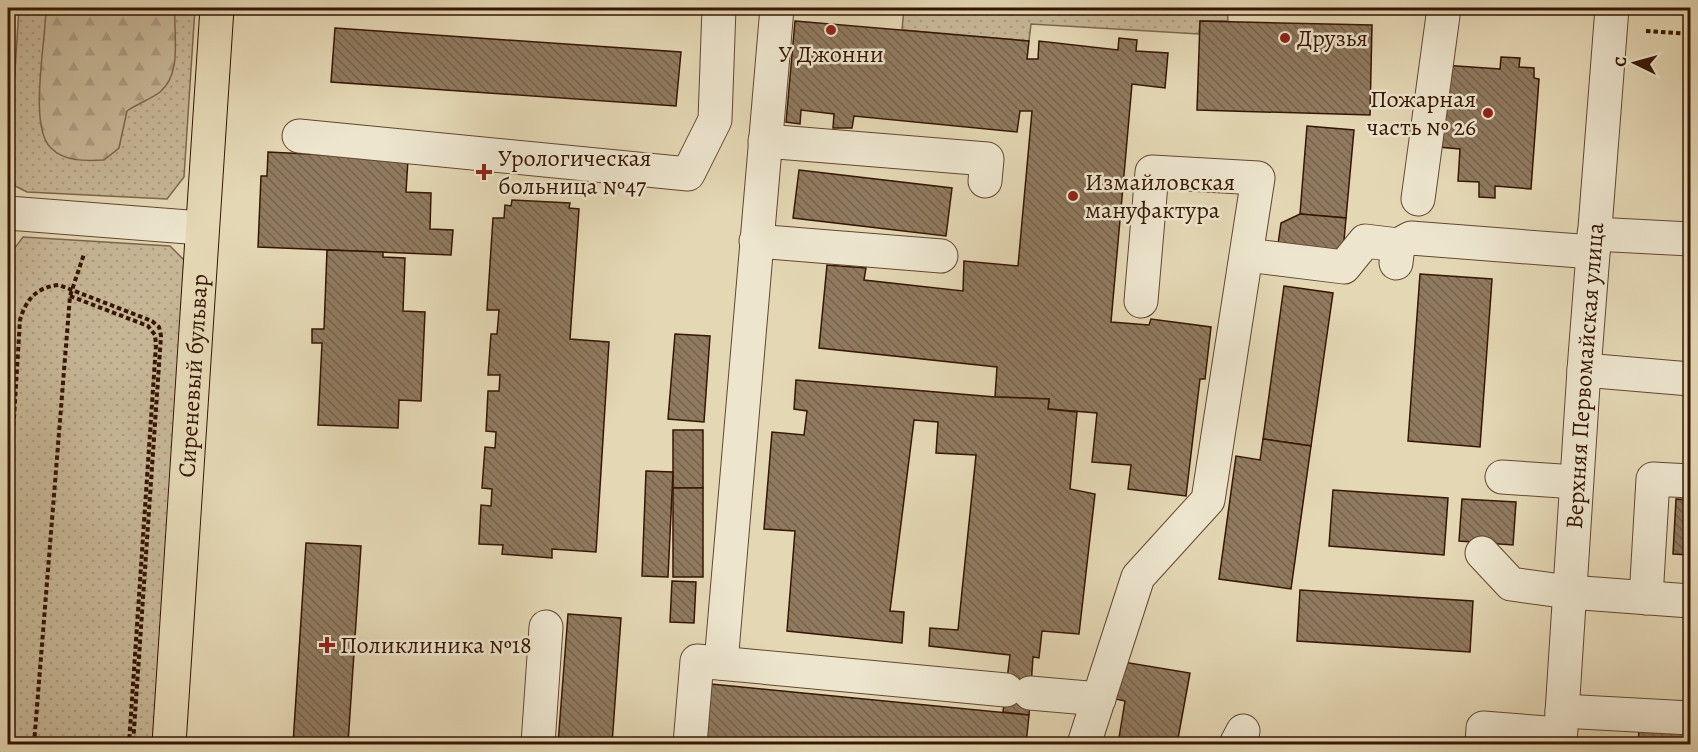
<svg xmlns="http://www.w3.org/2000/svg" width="1698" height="752" font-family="Alegreya,serif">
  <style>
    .grass { fill: url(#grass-dots); stroke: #7e664c; stroke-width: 1.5 }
    .forest { fill: url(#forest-firs); stroke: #7e664c; stroke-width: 1.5 }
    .building { fill: url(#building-back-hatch); stroke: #361603; stroke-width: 1.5 }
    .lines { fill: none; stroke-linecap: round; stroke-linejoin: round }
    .minor-casing { stroke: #62462f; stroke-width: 35 }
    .major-casing { stroke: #361603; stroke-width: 35 }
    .path { stroke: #361603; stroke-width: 4; stroke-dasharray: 4.5 3; stroke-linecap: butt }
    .minor { stroke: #ede5ce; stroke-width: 33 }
    .major { stroke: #e4d7b4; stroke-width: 33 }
    .poi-dot { fill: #8f2418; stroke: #ede5ce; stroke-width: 2 }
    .labels { text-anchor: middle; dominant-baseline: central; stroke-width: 5; stroke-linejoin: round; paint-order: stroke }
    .poi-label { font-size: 24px; fill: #361603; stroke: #ede5ce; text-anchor: start }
    .street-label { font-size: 24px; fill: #361603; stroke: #ede5ce }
  </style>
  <defs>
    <pattern id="grass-dots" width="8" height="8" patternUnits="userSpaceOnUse" patternTransform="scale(1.5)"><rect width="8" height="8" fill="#c6b696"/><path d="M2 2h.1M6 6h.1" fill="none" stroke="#ab9c80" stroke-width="1.8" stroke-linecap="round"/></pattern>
    <pattern id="forest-firs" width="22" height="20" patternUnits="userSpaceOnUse" patternTransform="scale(1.5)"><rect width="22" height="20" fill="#c6b696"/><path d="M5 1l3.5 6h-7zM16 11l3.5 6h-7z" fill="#ab9c80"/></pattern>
    <pattern id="building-back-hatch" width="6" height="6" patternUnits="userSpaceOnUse" patternTransform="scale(1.5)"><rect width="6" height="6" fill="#907a5f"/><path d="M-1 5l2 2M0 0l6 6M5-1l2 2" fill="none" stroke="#76634c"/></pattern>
  </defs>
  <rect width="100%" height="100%" fill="#e4d7b4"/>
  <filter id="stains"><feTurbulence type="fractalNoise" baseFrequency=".00333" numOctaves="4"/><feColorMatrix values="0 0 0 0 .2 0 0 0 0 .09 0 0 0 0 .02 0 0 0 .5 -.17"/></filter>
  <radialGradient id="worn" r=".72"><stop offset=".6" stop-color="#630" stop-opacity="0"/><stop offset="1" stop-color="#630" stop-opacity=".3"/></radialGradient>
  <g class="grass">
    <path d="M19,8H195L184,177L167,199L27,192L15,186L9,164Z"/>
    <path d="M904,8H1227L1228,21H1200L1199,34L1031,24L1029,41L902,30Z"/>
    <path d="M23,237L170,246L186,262L158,744H8V257Z"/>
  </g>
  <path class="forest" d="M46,8H175C173,34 183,73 160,92C151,99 137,104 127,111L119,148L104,160C86,161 65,162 51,148C28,126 46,41 46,8Z"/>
  <g class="building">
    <path d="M795,21L1029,41L1027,59H1038L1039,41L1118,50L1119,38L1137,40L1136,51L1168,53L1165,88L1132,84L1111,322L1149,325L1151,319L1211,327L1205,379H1200L1186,496L1128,489L1131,465L1092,462L1097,413L1048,409L1049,399L995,397L997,367L819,348L827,265L866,268L864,280L963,291L964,261L1018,266L1032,111H1020L1017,132L854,116L852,128H833L834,114L801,110L800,124L786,122Z"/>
    <path d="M1200,21L1372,25L1370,115L1197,110Z"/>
    <path d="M335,28L681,52L676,106L331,82Z"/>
    <path d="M1501,57L1520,58L1519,67L1534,68V78L1539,79L1531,189L1495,186V198L1479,197V182L1458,181L1460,149L1438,147L1443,65L1500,69Z"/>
    <path d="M1690,119V212L1684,211Z"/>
    <path d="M1307,126L1354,130L1346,218L1300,214Z"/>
    <path d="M268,152L408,159L406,192L431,193L430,229L453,230L451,255L258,247L261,176H267Z"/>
    <path d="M799,170L952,188L946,236L793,218Z"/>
    <path d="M512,200L570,203L569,208L579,209L570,339L609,342L596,552L552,549V558L502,554L503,545L479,544L481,505L491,506L492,489L482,488L485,447L495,448L496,432L486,431L488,391H499L500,375H488L491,334H497L499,310H487L493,218H504L505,205L511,206Z"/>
    <path d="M1300,214L1346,218L1343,252L1278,244L1281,223Z"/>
    <path d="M327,250L383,252V257L405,258L403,311L425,312L421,401L399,400L398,428L318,425L322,343H312V329H324Z"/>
    <path d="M1420,274L1492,279L1480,447L1408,441Z"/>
    <path d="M1284,286L1333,293L1311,446L1263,439Z"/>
    <path d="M675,334L710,336L704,422L668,419Z"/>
    <path d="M796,380L995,397L1049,399L1048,409L1077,412L1070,489L1095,494L1079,634L1042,631L1039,658L1033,657L1029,715L1003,712L1010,655L929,646L930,628L958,630L976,455L936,453L938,422L914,420L890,611L904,612L902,643L787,631L795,531L764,529L772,432L804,435L807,411L794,409Z"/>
    <rect x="673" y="430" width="30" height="58"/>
    <path d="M1263,439L1311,446L1291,589L1219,579L1236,456L1260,460Z"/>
    <path d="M646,471L673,472L668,577L642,576Z"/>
    <rect x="673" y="488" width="30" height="89"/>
    <path d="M1333,490L1448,498L1444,555L1329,546Z"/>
    <path d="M1462,499L1516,502L1513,545L1459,541Z"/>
    <path d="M1676,499L1690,500V555L1673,554Z"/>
    <path d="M306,543L361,546L348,744H293Z"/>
    <path d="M672,581L696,582L694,623L670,622Z"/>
    <path d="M1300,590L1473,601L1470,652L1297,641Z"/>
    <path d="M568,614L621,618L612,744H558Z"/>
    <path d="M1117,661L1190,673L1177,744H1118L1125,701L1111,698Z"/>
    <path d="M711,684L1029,715L1026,744H705Z"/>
    <path d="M1639,731L1690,734V744H1638Z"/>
  </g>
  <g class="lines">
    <g class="minor-casing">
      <g id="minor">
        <path d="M299,136L688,174L715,120L719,8"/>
        <path d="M765,141L987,159L985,181"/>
        <path d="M1418,199L1444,8"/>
        <path d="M8,213L201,228"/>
        <path d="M1594,234L1690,239"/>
        <path d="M756,241L941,256"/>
        <path d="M1247,255L1344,267L1365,241L1398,245"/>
        <path d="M1396,263L1398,245L1411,238L1593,252"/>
        <path d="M1584,370L1690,379"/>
        <path d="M1502,477L1576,482"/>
        <path d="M1482,553L1511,584L1569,592L1690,601"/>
        <path d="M1646,598L1653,479L1690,481"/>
        <path d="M721,663L777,8"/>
        <path d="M1030,693L1099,699"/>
        <path d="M1562,711L1690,718"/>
        <path d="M538,744L546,627"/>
        <path d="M690,744L697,661L1006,690"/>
        <path d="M1084,744L1138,577L1208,500L1258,178L1152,172L1141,301"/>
        <path d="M1236,744L1243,731"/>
        <path d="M1482,744L1483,728L1560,734"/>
        <path id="s1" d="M1560,744L1584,370L1612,8"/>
      </g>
    </g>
    <g class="major-casing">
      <g id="major">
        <path id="s2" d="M169,744L217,8"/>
      </g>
    </g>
    <g class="path">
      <path d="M1646,31L1690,34"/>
      <path d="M70,296L148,326L155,335L156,345L129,744"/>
      <path d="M8,516L20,320C26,299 37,287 59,285L152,321L159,327L161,336L133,744"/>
      <path d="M34,744L70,296L84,254"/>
    </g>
    <use href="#minor" class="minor"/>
    <use href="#major" class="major"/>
  </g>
  <g class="poi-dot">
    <circle cx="831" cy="30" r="6"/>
    <circle cx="1285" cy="38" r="6"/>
    <circle cx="1488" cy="113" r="6"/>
    <path d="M481 163h6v6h6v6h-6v6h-6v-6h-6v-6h6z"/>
    <circle cx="1073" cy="196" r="6"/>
    <path d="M324 636h6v6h6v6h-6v6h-6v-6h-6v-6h6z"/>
  </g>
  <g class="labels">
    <g class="poi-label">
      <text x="1297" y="38">Друзья</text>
      <text x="831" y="54" text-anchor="middle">У Джонни</text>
      <text x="1476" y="99" text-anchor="end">Пожарная<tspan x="1476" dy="28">часть № 26</tspan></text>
      <text x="498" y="158">Урологическая<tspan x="498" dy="28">больница №47</tspan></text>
      <text x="1085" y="182">Измайловская<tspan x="1085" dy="28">мануфактура</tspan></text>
      <text x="340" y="645">Поликлиника №18</text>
    </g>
    <g class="street-label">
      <text stroke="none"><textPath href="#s2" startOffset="369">Сиреневый бульвар</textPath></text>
      <text stroke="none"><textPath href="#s1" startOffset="369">Верхняя Первомайская улица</textPath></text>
    </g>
  </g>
  <rect width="1698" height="752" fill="none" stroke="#e4d7b4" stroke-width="30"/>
  <rect x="9" y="9" width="1680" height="734" fill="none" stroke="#361603" stroke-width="3"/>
  <rect x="15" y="15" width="1668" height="722" fill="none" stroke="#361603" stroke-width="1.5"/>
  <g transform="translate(1635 63) rotate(275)" stroke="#ede5ce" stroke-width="4.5" paint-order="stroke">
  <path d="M0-4.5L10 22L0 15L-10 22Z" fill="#361603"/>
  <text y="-9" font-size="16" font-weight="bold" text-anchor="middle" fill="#361603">С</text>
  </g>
  <rect width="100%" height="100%" filter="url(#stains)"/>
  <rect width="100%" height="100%" fill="url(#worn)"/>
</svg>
